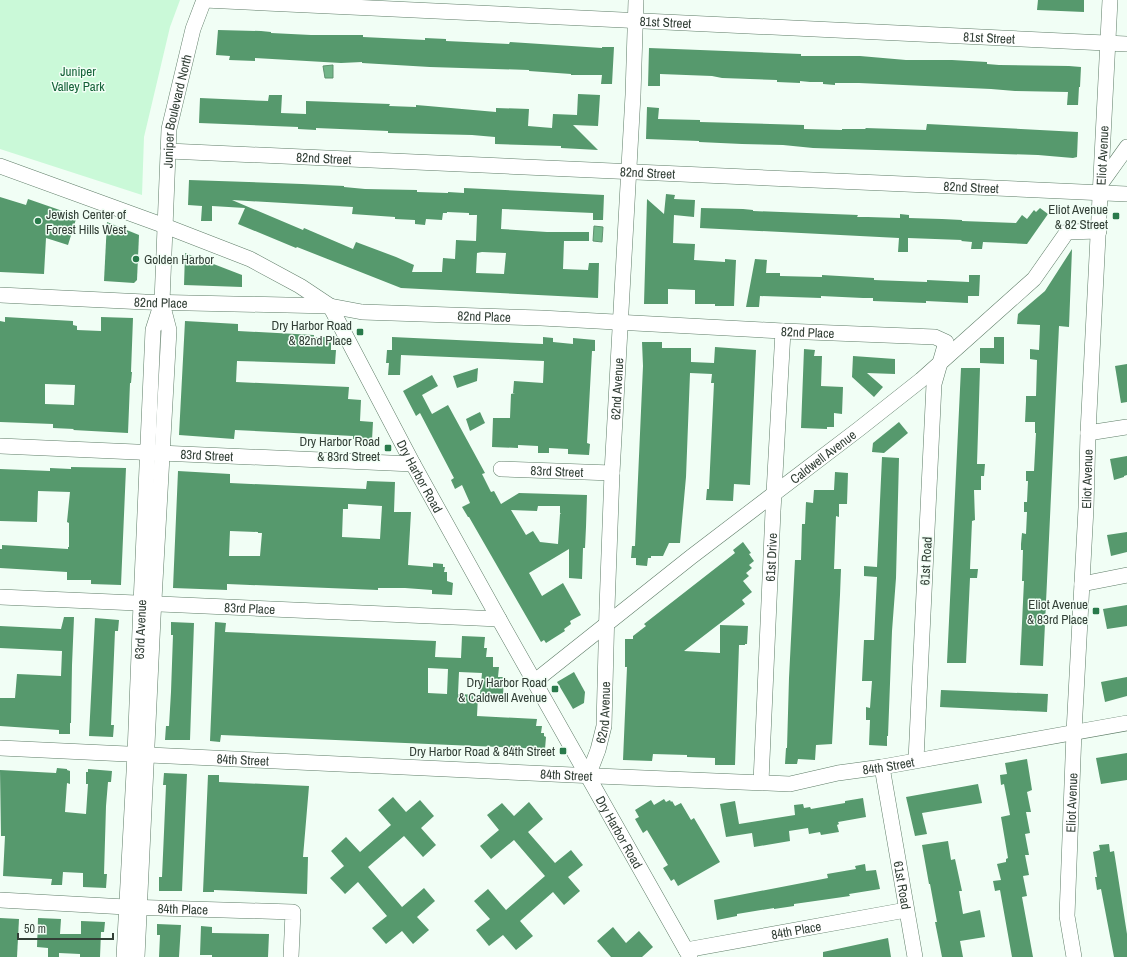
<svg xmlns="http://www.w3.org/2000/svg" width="1127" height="957" font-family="'Archivo Narrow',sans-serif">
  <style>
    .green { fill: #caf9d8 }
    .water { fill: #71b588; stroke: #5e926f }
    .building { fill: #56996d; fill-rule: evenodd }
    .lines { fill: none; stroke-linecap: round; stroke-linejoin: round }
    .minor-casing { stroke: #5f7d68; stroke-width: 16 }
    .minor { stroke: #fff; stroke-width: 15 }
    .poi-dot { fill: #297a4b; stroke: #f1fef5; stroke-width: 1.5 }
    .labels { text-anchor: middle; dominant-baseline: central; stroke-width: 3; stroke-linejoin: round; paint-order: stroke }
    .street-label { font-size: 13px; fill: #323f36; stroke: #f1fef5 }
    .park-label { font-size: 13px; fill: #136137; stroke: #f1fef5 }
    .poi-label { font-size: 13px; fill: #323f36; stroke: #f1fef5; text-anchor: end }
  </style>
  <rect width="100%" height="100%" fill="#f1fef5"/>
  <path class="green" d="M0,0H180L170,27L144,137L142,195L0,149Z"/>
  <g class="water">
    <path d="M333,65V78H325L323,66Z"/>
    <path d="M594,226L603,227L602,242L593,241Z"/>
  </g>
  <g class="building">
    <path d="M1038,0H1084V12L1037,10Z"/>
    <path d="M218,30L261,31L271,32V33L311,35H363V37L425,40V38L446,39V41L509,44L510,42L602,48V47H614L612,84H601L602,75H571V74L529,71V70L430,67L362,63V62L341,63L255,58V61L229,60L230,56L216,55Z"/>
    <path d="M649,48L801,54V56H860L906,60H952L987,62V64L999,65L1069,66L1081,67L1080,87H1079L1078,105H1067L1068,92L1015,91L991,89L859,83H835V85L823,84V82H810L800,81V83L777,82V80L722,78L712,76L660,74V86H648Z"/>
    <path d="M578,94L600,95L598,126L573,125L598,150L561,148V146L495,144V137L472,135L388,133V131L316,128V130L298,129V127L199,123L200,98L268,101L269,95H282L281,113L306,114V101L390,104L389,106L416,107V105L428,106L496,112V108L529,109L528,126L552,128L553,114L577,115Z"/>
    <path d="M647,107L659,108L658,119L700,120V122L804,125V129L842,130V129H866L865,128L926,130L927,124L1078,132L1077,157L1073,158L1038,155L813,148L783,145L742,144L699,142V141L646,139Z"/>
    <path d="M189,180L302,184L344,186V187L365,189L417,190V192L448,193V192L464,193V188L604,195L603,220H593V213L502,209L501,229L547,232H589V241H564L563,269L588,270L589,263H599L598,298L401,288L297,247L296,248L238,224L245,208L212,206V221H201L202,206L188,205ZM232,200L353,207L352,214L395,217V219L415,220V224L425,225L426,219L442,220L443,213H447V212L469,213V215H477L476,241L456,240L455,259L443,258L442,272H412L414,265L396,257L356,242L353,249L304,228L303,230ZM482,252L506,253L504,274L476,273L477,253Z"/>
    <path d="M666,194L675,195L674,199L695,200L694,217L674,215L673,243L695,244L694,260L725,262V259L736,260L734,306H715V304H695V290L668,289V304H644L647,199L664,214Z"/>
    <path d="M0,197L26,205L28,199L77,216L68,245L46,238L44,274L0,272Z"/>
    <path d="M701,208L743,209L753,210V211L858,215L857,217H868L900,218V214L909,215V218L942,219L962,220V221L1016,223L1022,215L1027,219L1034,210L1036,212L1040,208L1048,214L1027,244L983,242L982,249H971L972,242L961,241L962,240L908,238V252H898L899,238L700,228Z"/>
    <path d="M107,222L139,235L137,280L134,283L104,281Z"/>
    <path d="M1072,249L1069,327L1059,326L1043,666L1020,665L1024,581H1022L1023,550H1021V544L1022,533L1026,534L1027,512H1024V502H1027L1028,481H1026V471H1034L1036,433H1035V422H1025L1026,401V396H1036L1037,360L1030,359V349L1039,350L1040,325L1017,324L1018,314L1045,291Z"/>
    <path d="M185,253L242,275V287L184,285Z"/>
    <path d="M755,259L767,260L766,273H780V276L822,277V275L874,278V280L927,282V280L969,282V275H980L979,296H968V303L926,301V303L873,301V298H863L821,296V298L760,296L759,307H746Z"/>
    <path d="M5,317L73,321V325L77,326V330L101,331V317L133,318L131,372H132L131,383H130L128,433L73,430L74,429L53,428V424L0,422V321L5,322ZM45,384L75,385L74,405L45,404Z"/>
    <path d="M185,321L238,324V331L314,335V337H331V350H336L335,364L237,361L236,382L349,387L348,399L361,400L360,421L373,422L372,440L353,439V436L235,430L234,439L179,435Z"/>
    <path d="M392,337L543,344V337L553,338V342L573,344V338L595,340V351H592L587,443L590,444L589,455L568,454V449L549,448V453H538V446L518,445V448L492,447L493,418H510L511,394L515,393H513L514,381L543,383L544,361L401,355L400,375H388L389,363H386L387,350H392Z"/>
    <path d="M994,337H1004V364L980,363V348H994Z"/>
    <path d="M642,342H662V348H691V362L714,363L715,347L756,350L750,485L734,484L733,501L706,500L707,489H709L714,383H711L712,374L690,373L686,477L680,543H669L663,556H651V558H648L647,566L636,565V558H631L632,546H635L643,366Z"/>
    <path d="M804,349L815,350L814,356H822L821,386L843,387L842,414L834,413V427H827V429L801,428Z"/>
    <path d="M853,356L895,359V374L867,373L883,387L874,397L852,377Z"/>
    <path d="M1127,364V402L1121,403L1115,366Z"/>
    <path d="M478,368L477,381L457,388L453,376Z"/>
    <path d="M961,368H980L977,464H985L984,476H981V490H974L975,520L972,521L970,569H978L977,578H970L966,663H947Z"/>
    <path d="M432,375L438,386L422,395L432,414L448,405L485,473L482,474L491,492L494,491L501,504L519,493L587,495L586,527L585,548H583L582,579L569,578V549L529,573L542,596L563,583L581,615L570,621L571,624L564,629L565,631L546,643L544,640L541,642L469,517H468L462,507L470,503L462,485L455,489L451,480L454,478L420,413L416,416L403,391ZM538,506H560V513H561L560,514L558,544L540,542L533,531L526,535L511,510L537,511Z"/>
    <path d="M480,412L485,423L470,431L466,419Z"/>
    <path d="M899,422L908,433L884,453L872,452L873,443Z"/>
    <path d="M1127,456V475L1124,476V477L1114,480L1110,459Z"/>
    <path d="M882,457L899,458L896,578L892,631L888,736H887V746L869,745L870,720H866V707L870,708L872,681H862L864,640H874L877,577L864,576V566L877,567Z"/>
    <path d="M71,467L126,468L121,585L91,584V580H67V572L0,568V549H2V545L68,549V547H69V523L67,522L70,492L38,491L37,522L0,521V469L50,471V468L71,469Z"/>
    <path d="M178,471L230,474V483L366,489L367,481L395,482L394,512H411L408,565L433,567V563L443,564V567H445L444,572H447V581L453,583L452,595L432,594V590L405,588H378V590L227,584V590L173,588ZM348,504L382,506L380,539L342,537L343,509H348ZM230,531L258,532V533H262L260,556H229Z"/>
    <path d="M835,472L848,473L847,504H839V517L836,516L834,569H841L840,595L832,744L816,745L815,760L798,759L797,764H785L786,748H787L789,678L795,560H801L802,524H805L806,502L813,503L814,490H834Z"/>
    <path d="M1127,532V552L1111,556L1107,535Z"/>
    <path d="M743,542L751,553L749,554L754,561L749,565L752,568L746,573L749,576L743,581L752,592L742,600L745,604L684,651L720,653V625L748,626L747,644H745V645H739L735,765H715V758L687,757V755L653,754L652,761L623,760L627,667H625V639H633V636L646,626L644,624L735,553L733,550Z"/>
    <path d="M1127,605V626L1107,629L1103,609Z"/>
    <path d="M64,617H74L72,665L71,723H70V734H59V730L0,726V698H15L17,674L61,676L62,651L0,648V626L61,629Z"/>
    <path d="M95,618L119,620L118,631H115L113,679L111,725H114L113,737L89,736Z"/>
    <path d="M171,622L194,623L190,740H165L166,726H169L171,692L173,635H171Z"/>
    <path d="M215,622L226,623L225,632L436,641L435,657L461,658L462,636L485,637L484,648H487L486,657H493V667H499L498,677H504L503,696L480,694L482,673L459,672L458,694L478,695L477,716L537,719L536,726H542L541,733H544V736L546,737L545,749L221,735L220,742L210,741ZM428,668L448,669L447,694L428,693Z"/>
    <path d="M574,672L585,692L584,703L573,709L557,682Z"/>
    <path d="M1127,677V696L1105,702L1101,682Z"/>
    <path d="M941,690L1048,694L1047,712L940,707Z"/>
    <path d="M1127,753V780L1101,784L1096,758Z"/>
    <path d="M1027,759L1032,790L1027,792L1031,812H1026L1030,833L1025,834L1029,855H1025L1029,875L1023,876L1027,896L1022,897L1033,957H1012L1000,890L995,891L993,881L1001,880L997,864L1006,862V859L1008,858L1001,817L1010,815L1004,784L1001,785L1000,775L1007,774L1005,763Z"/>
    <path d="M57,768L67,769V770L70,771V784L67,783L65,812L86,814L88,784H86V772H88V769L112,771L111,782H108L106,806L104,874H107L106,888L83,887V873L63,872L62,885H51L52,879L3,876L5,836H1L0,770L56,773Z"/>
    <path d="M164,773L187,774L182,891H159V877H162L164,832L166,785H163Z"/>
    <path d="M208,775H219V782L309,786L303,857H308L307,894L214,890V892H203Z"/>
    <path d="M978,784L982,803L922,813L927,834L915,836L906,797Z"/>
    <path d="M393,797L406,812L420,800L434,816L421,828L436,845L423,857L404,836L368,867L402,907L424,888L435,901L417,917L429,930L413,944L402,931L386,944L372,928L387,916L358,882L345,894L330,878L344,866L331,851L346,837L360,852L391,825L378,810Z"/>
    <path d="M863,798L866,817L838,822L839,824L837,825L839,832L821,835L820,832L809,834L808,828L789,831L790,841L754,847L752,833L726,837L720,804L735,801L739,824L795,815L794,805L803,804L804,808L810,807L811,809L845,803V801Z"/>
    <path d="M664,799L666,802L670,800L671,802L672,801L675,806L681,803L691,820L694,818L720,862L678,886L674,879L671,881L663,868L668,865L647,830L643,833L635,819L639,817L635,810L651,800L654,805Z"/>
    <path d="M529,802L543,819L528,832L555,863L571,850L583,865L568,877L580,891L564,905L553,892L520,921L533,936L516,950L503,935L489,946L476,930L490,919L474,901L488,889L506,910L545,876L514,840L491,859L480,846L499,830L487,815L502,803L514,816Z"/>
    <path d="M948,841L951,860L955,859L962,891H959L963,914L980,910L985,937L960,941L963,957H942L935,922H937L930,884H929L922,845Z"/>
    <path d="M1109,844L1110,852L1114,851L1127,934V957H1114L1101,889L1097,890L1095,877H1097L1093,852L1100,850L1099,845Z"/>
    <path d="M865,864L866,871L876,870L880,889L849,894L850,896L794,904V906L774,909V908L737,914V916L717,920L714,900L828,878L827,874L856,869L855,866Z"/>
    <path d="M0,918L19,919L17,957H0Z"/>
    <path d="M38,918L61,919L60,934H81V921L105,922L104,932H101L100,957H80V954L59,953V957H48V948L37,947Z"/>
    <path d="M157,924L181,925L179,957H159L160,935H157Z"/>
    <path d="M201,926L212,927V933L269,934L268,957H212V955H200Z"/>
    <path d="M613,927L626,943L639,931L653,947L642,957H611L597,941Z"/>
    <path d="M888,938L891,957H823V952Z"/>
  </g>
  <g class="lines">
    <g class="minor-casing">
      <g id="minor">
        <path id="s1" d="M204,0L1127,44"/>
        <path id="s2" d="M168,151L1127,194"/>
        <path id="s3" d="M0,166L165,226L250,259L300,286L330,306L413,464L499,619L690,957"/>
        <path d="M1102,182L1127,147"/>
        <path id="s4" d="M0,295L145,302L330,306L362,312L541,318L783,331L935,337L946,342L934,384L916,760"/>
        <path d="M1088,433L1127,427"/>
        <path id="s5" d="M0,446L413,464"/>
        <path id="s6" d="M501,469L612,473"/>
        <path d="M1082,584L1127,575"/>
        <path id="s7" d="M0,597L499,619"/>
        <path id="s8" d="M535,681L691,557L859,429L921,380L1034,279L1067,232L1099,231"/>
        <path id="s9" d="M0,748L573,775L790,784L838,773L882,767L1127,723"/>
        <path id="s10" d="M882,767L915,957"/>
        <path id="s11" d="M588,776L598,750L604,726L607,608L612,473L633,95L636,0"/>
        <path id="s12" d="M761,782L773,511L783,331"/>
        <path id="s13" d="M0,900L126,907L293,912L291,957"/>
        <path id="s14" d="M686,950L906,910"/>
        <path id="s15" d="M124,957L135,754L141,604L153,330L162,302L169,129L193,29L204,0"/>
        <path d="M137,957L153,618L169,330L162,303"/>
        <path id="s16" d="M1074,957L1067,916L1074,732L1086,508L1088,433L1110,0"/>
      </g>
    </g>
    <use href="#minor" class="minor"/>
  </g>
  <g class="poi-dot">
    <rect x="1112" y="212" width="8" height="8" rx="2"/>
    <circle cx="38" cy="221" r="4"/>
    <circle cx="136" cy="259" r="4"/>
    <rect x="356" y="328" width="8" height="8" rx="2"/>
    <rect x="384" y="444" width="8" height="8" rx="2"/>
    <rect x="1092" y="607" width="8" height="8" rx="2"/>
    <rect x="551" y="685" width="8" height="8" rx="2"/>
    <rect x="559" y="747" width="8" height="8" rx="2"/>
  </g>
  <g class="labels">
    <g class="street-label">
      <text stroke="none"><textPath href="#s1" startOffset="462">81st Street</textPath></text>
      <text stroke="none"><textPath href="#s1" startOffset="786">81st Street</textPath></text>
      <text stroke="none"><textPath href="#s15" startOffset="849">Juniper Boulevard North</textPath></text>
      <text stroke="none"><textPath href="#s16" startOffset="803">Eliot Avenue</textPath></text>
      <text stroke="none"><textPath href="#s2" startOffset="156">82nd Street</textPath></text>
      <text stroke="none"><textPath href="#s2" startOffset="480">82nd Street</textPath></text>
      <text stroke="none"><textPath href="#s2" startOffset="804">82nd Street</textPath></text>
      <text stroke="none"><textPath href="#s4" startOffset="161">82nd Place</textPath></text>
      <text stroke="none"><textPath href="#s4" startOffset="485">82nd Place</textPath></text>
      <text stroke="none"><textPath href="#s4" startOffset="809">82nd Place</textPath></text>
      <text stroke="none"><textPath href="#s11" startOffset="390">62nd Avenue</textPath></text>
      <text stroke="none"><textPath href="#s5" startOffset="207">83rd Street</textPath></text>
      <text stroke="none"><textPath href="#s8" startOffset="365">Caldwell Avenue</textPath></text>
      <text stroke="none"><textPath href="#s6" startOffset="56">83rd Street</textPath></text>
      <text stroke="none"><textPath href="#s3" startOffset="552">Dry Harbor Road</textPath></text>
      <text stroke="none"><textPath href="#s16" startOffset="479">Eliot Avenue</textPath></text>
      <text stroke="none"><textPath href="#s12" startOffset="225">61st Drive</textPath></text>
      <text transform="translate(926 561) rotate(-87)">61st Road</text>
      <text stroke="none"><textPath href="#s7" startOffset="250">83rd Place</textPath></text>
      <text stroke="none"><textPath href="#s15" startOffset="328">63rd Avenue</textPath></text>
      <text stroke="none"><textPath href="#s11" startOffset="66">62nd Avenue</textPath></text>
      <text stroke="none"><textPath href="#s9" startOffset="243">84th Street</textPath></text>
      <text stroke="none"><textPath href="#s9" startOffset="891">84th Street</textPath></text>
      <text stroke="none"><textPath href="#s9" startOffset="567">84th Street</textPath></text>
      <text stroke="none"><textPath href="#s16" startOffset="155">Eliot Avenue</textPath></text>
      <text stroke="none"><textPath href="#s3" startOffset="960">Dry Harbor Road</textPath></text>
      <text stroke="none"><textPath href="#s10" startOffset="120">61st Road</textPath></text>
      <text stroke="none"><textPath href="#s13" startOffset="183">84th Place</textPath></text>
      <text stroke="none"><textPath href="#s14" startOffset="112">84th Place</textPath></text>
    </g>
    <g class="park-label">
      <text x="78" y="71">Juniper<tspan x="78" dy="15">Valley Park</tspan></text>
    </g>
    <g class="poi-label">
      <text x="1108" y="209">Eliot Avenue<tspan x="1108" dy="15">&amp; 82 Street</tspan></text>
      <text x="46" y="214" text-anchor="start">Jewish Center of<tspan x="46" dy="15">Forest Hills West</tspan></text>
      <text x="144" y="259" text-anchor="start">Golden Harbor</text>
      <text x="352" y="325">Dry Harbor Road<tspan x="352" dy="15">&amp; 82nd Place</tspan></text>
      <text x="380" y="441">Dry Harbor Road<tspan x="380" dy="15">&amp; 83rd Street</tspan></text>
      <text x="1088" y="604">Eliot Avenue<tspan x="1088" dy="15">&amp; 83rd Place</tspan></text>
      <text x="547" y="682">Dry Harbor Road<tspan x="547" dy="15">&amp; Caldwell Avenue</tspan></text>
      <text x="555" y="751">Dry Harbor Road &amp; 84th Street</text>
    </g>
  </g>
  <path d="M18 933v6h95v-6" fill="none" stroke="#323f36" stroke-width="2"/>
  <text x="24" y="933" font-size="12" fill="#323f36" stroke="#f1fef5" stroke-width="3" paint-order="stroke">50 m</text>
</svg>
